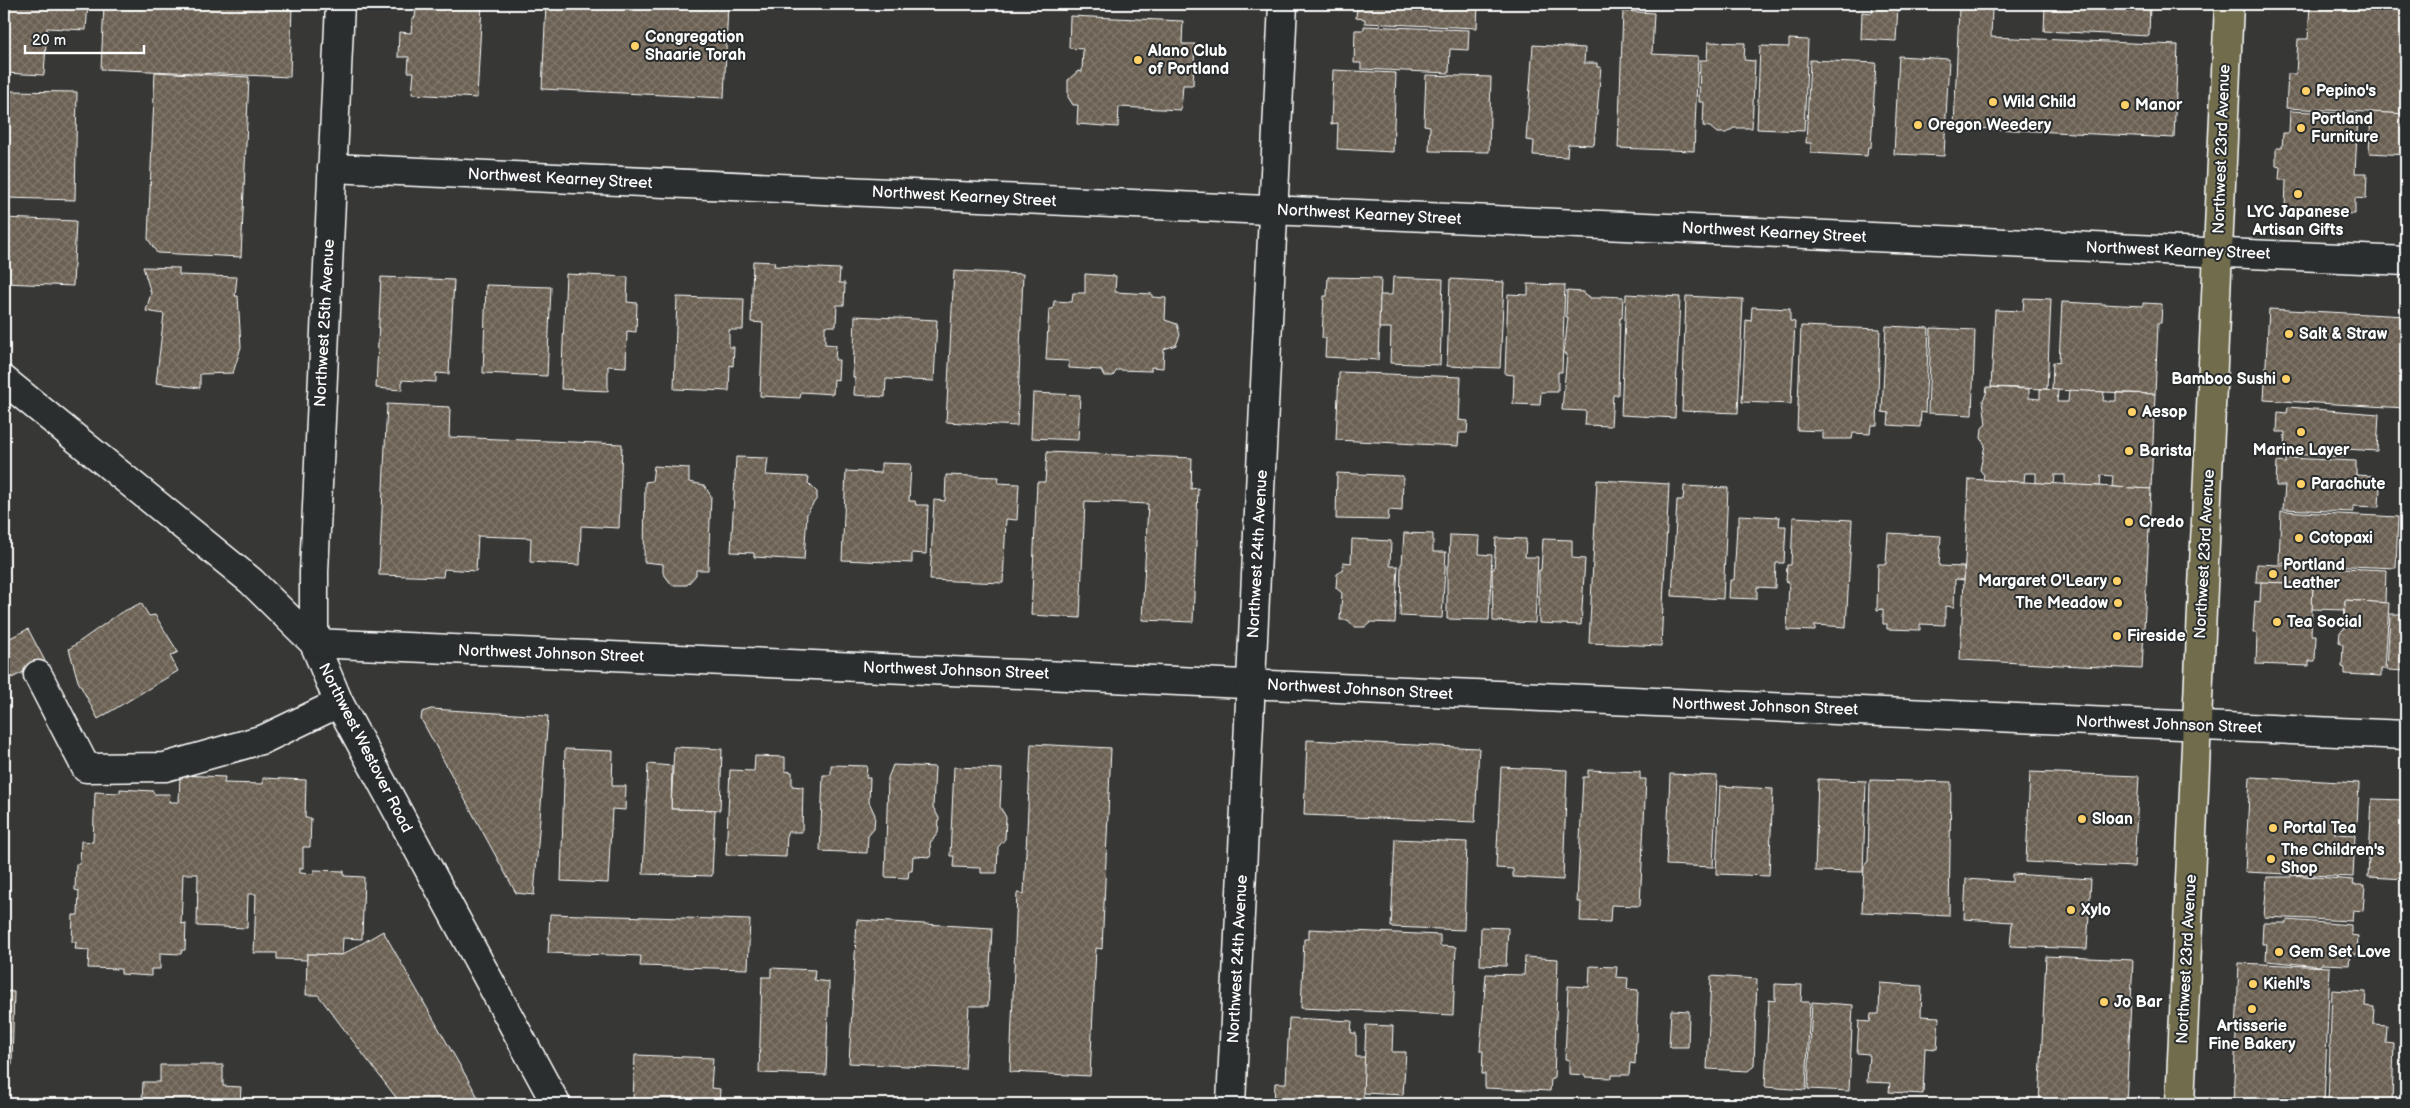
<svg xmlns="http://www.w3.org/2000/svg" width="2410" height="1108" font-family="'Balsamiq Sans',sans-serif">
  <style>
    .building { fill: url(#building-cross-hatch); stroke: #fff }
    .lines { fill: none; stroke-linecap: round; stroke-linejoin: round }
    .minor-casing { stroke: #fff; stroke-width: 31 }
    .major-casing { stroke: #fff; stroke-width: 31 }
    .minor { stroke: #2a2d2e; stroke-width: 28 }
    .major { stroke: #716c4b; stroke-width: 28 }
    .poi-dot { fill: #ffd166; stroke: #2a2d2e; stroke-width: 2 }
    .labels { text-anchor: middle; dominant-baseline: central; stroke-width: 4; stroke-linejoin: round; paint-order: stroke }
    .poi-label { font-size: 16px; font-weight: bold; fill: #fff; stroke: #2a2d2e; text-anchor: start }
    .street-label { font-size: 16px; fill: #fff; stroke: #2a2d2e }
  </style>
  <defs>
    <pattern id="building-cross-hatch" width="8" height="8" patternUnits="userSpaceOnUse" patternTransform="scale(1.25)"><rect width="8" height="8" fill="#6b6152"/><path d="M0 0l8 8M0 8l8-8" fill="none" stroke="#81796c"/></pattern>
  </defs>
  <rect width="100%" height="100%" fill="#373735"/>
  <filter id="ink" filterUnits="userSpaceOnUse"><feTurbulence type="fractalNoise" baseFrequency=".02" numOctaves="2"/><feDisplacementMap in="SourceGraphic" scale="10" xChannelSelector="R" yChannelSelector="G"/><feConvolveMatrix kernelMatrix="1 2 1 2 8 2 1 2 1" color-interpolation-filters="sRGB"/></filter>
  <g filter="url(#ink)">
    <g class="building">
      <path d="M4,4H88L86,30L47,28L44,75L4,73Z"/>
      <path d="M104,4H292L290,77L101,69Z"/>
      <path d="M416,4H482L477,98L412,94L414,72H408L409,57H398L399,32L411,33L412,18H415Z"/>
      <path d="M546,4H728L724,98L542,89Z"/>
      <path d="M1357,4H1478L1477,28L1365,23V19L1356,18Z"/>
      <path d="M1873,4L1898,5L1896,41L1861,39L1862,12L1872,13Z"/>
      <path d="M1934,4H1989V6Z"/>
      <path d="M2045,4H2150L2149,36L2044,31Z"/>
      <path d="M2310,4H2406V114L2286,108L2288,74H2296L2298,39H2308Z"/>
      <path d="M1959,8L1992,9L1991,37L2178,45L2174,138L1954,127Z"/>
      <path d="M1623,11L1654,13L1652,54L1698,56L1694,151L1618,148Z"/>
      <path d="M1070,16L1183,21L1182,44H1195L1193,85H1183L1181,110L1119,107L1118,127L1077,124L1078,105H1073L1068,97V80L1078,71L1082,72L1083,49L1069,48Z"/>
      <path d="M1364,26L1469,30L1468,50L1450,49L1449,73L1361,69V63H1354L1355,30H1364Z"/>
      <path d="M1789,39L1808,40L1804,131L1757,129L1760,46L1789,47Z"/>
      <path d="M1708,42L1745,43L1744,60L1755,61L1752,128H1734L1726,133H1717L1710,127L1703,126L1704,102H1699L1700,60H1707Z"/>
      <path d="M1533,45L1585,48L1584,63H1597V67H1601L1594,145L1568,144L1567,157L1533,155L1534,141L1526,140Z"/>
      <path d="M1899,56L1949,59L1944,156L1894,154Z"/>
      <path d="M1810,60L1876,63L1871,147H1868L1867,156L1811,153V143H1806Z"/>
      <path d="M1333,70L1396,73L1393,152L1337,149L1338,123L1331,124Z"/>
      <path d="M155,72L249,77L241,257L157,253L148,239Z"/>
      <path d="M1426,75L1491,77L1489,152L1429,151L1430,126L1424,125Z"/>
      <path d="M8,91L77,92L75,200L6,198Z"/>
      <path d="M2290,111L2358,114L2355,173H2367L2366,199L2355,198V214L2285,211L2286,180H2279L2280,167L2276,166V148H2282L2283,133H2289Z"/>
      <path d="M2371,112L2406,114V155L2369,153Z"/>
      <path d="M4,218L76,221L73,286L4,283Z"/>
      <path d="M753,261L775,262L774,266L840,269L839,283H845L844,305H837L836,326H825V344L836,345L835,360H839L838,380L834,379L833,394L801,392L800,398L760,396L763,323L751,322Z"/>
      <path d="M143,267L179,268V275L237,277L235,296H238L241,347L233,373L200,374V388L156,383L164,314L146,311L151,293Z"/>
      <path d="M954,271L1023,274L1017,426L946,422Z"/>
      <path d="M566,274L628,277L627,302L637,303L636,332L627,331L626,367L608,366V391L561,389Z"/>
      <path d="M1085,274L1116,276L1115,292L1152,294V297L1166,298L1165,320L1177,324L1180,335L1176,345L1164,349L1163,368L1151,367V371L1117,370L1113,376H1104L1101,370L1069,368V361L1046,360L1049,309H1053L1054,301L1072,302L1073,293H1085Z"/>
      <path d="M381,277L454,280L449,374L436,373V382L402,380V390L376,388Z"/>
      <path d="M1328,277L1381,278L1378,360L1325,357L1326,338H1322L1324,296H1327Z"/>
      <path d="M1393,277L1443,279L1440,365L1390,363L1391,328H1379L1380,295H1392Z"/>
      <path d="M1450,279L1504,282L1500,368L1447,366Z"/>
      <path d="M1528,284L1565,285L1562,372H1558V392H1541L1540,405L1513,404L1514,375L1505,374L1508,294L1528,295Z"/>
      <path d="M486,285L551,287L547,376L483,373Z"/>
      <path d="M1567,291L1584,292V295L1589,296L1590,298H1601V296L1623,297L1622,318H1620L1618,395H1613L1611,426L1585,425L1586,411L1562,410L1567,354H1564L1568,317H1566Z"/>
      <path d="M1626,294L1680,297L1675,418L1621,415Z"/>
      <path d="M1686,296L1743,299L1738,413L1682,411Z"/>
      <path d="M677,297L744,299L743,330H729V347H734L733,366L730,365L729,391L674,389Z"/>
      <path d="M2024,298L2051,299L2047,389L1991,387L1995,310L2023,311Z"/>
      <path d="M2062,302L2143,306V303L2162,304L2161,323H2158L2155,394L2052,390L2053,362L2059,363Z"/>
      <path d="M1752,307L1790,309V321L1795,322L1791,404L1742,402L1746,320L1751,321Z"/>
      <path d="M2269,309L2406,316V408L2264,400Z"/>
      <path d="M855,316L937,320L934,381L886,379L885,397L854,395L855,378L853,377Z"/>
      <path d="M1801,326L1880,329L1877,425H1871L1870,434L1853,433L1852,439H1823V431L1797,430Z"/>
      <path d="M1886,326L1929,328L1925,413L1921,412L1920,427L1888,425L1889,413L1882,412Z"/>
      <path d="M1931,328L1975,330L1972,415L1928,413Z"/>
      <path d="M1339,372L1461,377L1459,420L1468,421L1467,433H1459L1458,446L1336,440Z"/>
      <path d="M1987,387L2029,389V398L2040,399V389L2058,390L2057,402H2068L2069,390L2104,392L2103,401H2116V393L2155,394L2151,489L2112,487L2113,476L2101,475L2100,486L2065,485V475H2055L2054,484L2036,483V473H2025L2024,482L1983,480L1984,475L1980,470L1985,445L1981,438L1982,428L1986,424L1983,400L1986,394Z"/>
      <path d="M1033,393L1080,395L1078,440L1031,438Z"/>
      <path d="M387,404L450,407L449,437L622,444L619,528L581,526L580,565L530,562L531,538L478,536L476,571L444,569L443,577L379,575Z"/>
      <path d="M2288,407L2379,414L2377,451L2346,449V457L2284,454L2285,432H2277L2278,412L2287,413Z"/>
      <path d="M1047,452L1192,458L1191,489L1198,488L1193,622L1142,620L1148,504L1085,501L1080,618L1031,615L1037,482H1045Z"/>
      <path d="M736,457L768,458L766,475L809,477L808,483L817,492V498L807,513L804,560L754,557V553L731,552Z"/>
      <path d="M2286,458L2356,461V475L2374,476V486L2380,487L2379,507L2353,506V512L2283,509L2285,486H2276L2277,462L2286,463Z"/>
      <path d="M881,463L911,464L909,501H915L916,505H928L926,554L912,553V563L842,560L846,471L881,473Z"/>
      <path d="M654,466L689,468V482L704,485L711,496L708,570H696V575L687,585H672L663,573V564L644,562L645,482L652,481Z"/>
      <path d="M1337,473L1403,476L1402,511L1389,510L1388,520L1336,519Z"/>
      <path d="M946,475L999,477L998,483L1019,484L1017,520L1006,519L1003,583L930,580L934,500L945,501Z"/>
      <path d="M1969,479L2151,489L2142,669L1960,660Z"/>
      <path d="M1597,480L1669,484L1661,646L1589,643Z"/>
      <path d="M1684,486L1728,488L1723,599L1672,596L1677,500H1683Z"/>
      <path d="M2281,511L2398,517L2396,568L2279,563Z"/>
      <path d="M1739,515L1780,517L1779,526H1786L1784,563H1776L1775,588L1757,587V599L1729,598L1730,580H1734L1737,525L1739,526Z"/>
      <path d="M1793,517L1852,520L1846,627L1815,625V631L1787,630L1789,582L1786,581L1787,565H1791Z"/>
      <path d="M1404,533L1433,534V552H1446L1442,618L1400,616L1401,564H1402Z"/>
      <path d="M1888,533L1941,536L1939,566L1964,567V580L1955,579L1954,607L1945,606V625L1920,624V630L1887,629V624H1883V609L1877,610L1878,564H1886Z"/>
      <path d="M1450,535L1480,536L1479,554L1492,555L1489,620L1447,619V566H1449Z"/>
      <path d="M1496,538L1526,539L1525,557H1538L1535,623L1493,621L1492,569H1494Z"/>
      <path d="M1352,539L1391,541L1390,566H1398L1395,623L1371,622L1365,627H1354L1348,620H1340L1342,593L1336,588L1337,574L1343,570V562L1351,563Z"/>
      <path d="M1543,539L1572,540V558L1585,559L1581,625L1539,623V570H1541Z"/>
      <path d="M2257,564L2386,570L2385,603L2345,600V610L2312,609L2313,584L2256,582Z"/>
      <path d="M2261,582L2313,584L2311,635H2316L2315,661H2309V666L2256,664L2257,633H2253L2255,601L2260,602Z"/>
      <path d="M2404,590H2406V671L2387,670L2390,614H2403Z"/>
      <path d="M2345,600L2389,603L2385,669H2381V676L2345,674V668L2342,667L2343,645L2339,642L2340,632L2344,629Z"/>
      <path d="M141,603L149,616L155,615L178,652L170,656L178,671L98,719L78,681L69,649L120,613Z"/>
      <path d="M28,629L45,661L12,678L4,662V641Z"/>
      <path d="M431,709L548,716L534,895L516,893L421,719L422,712Z"/>
      <path d="M1307,740L1479,748L1475,822L1304,815Z"/>
      <path d="M1031,744L1111,748L1102,949L1096,948L1090,1076L1010,1072L1017,893L1024,894Z"/>
      <path d="M674,747L722,749L720,810L671,809Z"/>
      <path d="M565,749L613,751L612,786H626L625,810L612,809L608,883L561,881Z"/>
      <path d="M755,756L785,757V771L792,772V786L803,787L802,832H787L786,857L726,855L730,770L754,771Z"/>
      <path d="M648,764L672,766L671,809L715,810L712,876L643,874Z"/>
      <path d="M831,765L867,766L866,778H870L869,802L875,815L874,829L868,836L867,853L820,851L823,775H831Z"/>
      <path d="M893,765L935,767L933,807L939,818L938,833L930,843L931,857L913,856L912,871H909L908,878L885,877L888,778Z"/>
      <path d="M954,767L1002,769L1000,807L1006,817L1005,839L998,847L997,873H981V868L953,867L954,856H950Z"/>
      <path d="M1501,767L1567,770L1563,880L1513,877V869L1496,868Z"/>
      <path d="M1588,770L1640,772V779H1646L1640,906L1611,905L1610,922L1580,921L1581,902H1577L1583,777H1588Z"/>
      <path d="M2030,772L2139,776L2134,867L2026,862Z"/>
      <path d="M1670,774L1717,776L1713,867L1666,865Z"/>
      <path d="M180,775L225,777L224,783L263,784V778L306,780L305,818H311L310,847H303V868H300V873L314,874V870L344,871V876L364,877L362,939L343,938L342,955L307,954V960L277,959V953H254L256,894H248L247,928L197,926L198,874H183L181,924L186,923L185,950H182L181,954L160,953V969H151V976L121,974V969L88,968L89,950L75,949L76,942H72L73,915H78L79,891L75,890L76,864H80L81,841L93,842L95,792L120,793V789L153,791L154,794H170L169,802H179Z"/>
      <path d="M2250,777L2359,783L2357,826L2335,825V834L2355,835L2353,877L2245,872Z"/>
      <path d="M1818,779L1866,781L1863,872L1815,871Z"/>
      <path d="M1870,780L1951,782L1949,916L1862,912L1864,866L1868,861Z"/>
      <path d="M1720,786L1773,789L1769,876L1716,874Z"/>
      <path d="M2372,799L2406,800V879L2368,877Z"/>
      <path d="M1395,839L1467,842L1464,930L1391,927Z"/>
      <path d="M2012,874L2091,879L2087,949L2010,946L2012,922L1964,919L1966,879L2012,882Z"/>
      <path d="M2291,875L2354,880L2353,885H2365L2363,911L2353,910L2352,921L2264,917L2267,877H2291Z"/>
      <path d="M550,914L750,920L748,969L640,966L641,956L548,953Z"/>
      <path d="M857,920L992,928L988,1006H969L965,1069L849,1063Z"/>
      <path d="M2287,920L2351,925V935L2358,936L2357,954H2350L2349,965L2321,964L2320,966L2266,961L2267,944H2262L2263,923H2287Z"/>
      <path d="M1481,927L1508,928L1506,966L1480,965Z"/>
      <path d="M1309,929L1440,935V946L1456,947L1453,1015L1301,1008L1304,939H1309Z"/>
      <path d="M383,931L482,1104H401L318,995H306L307,954L342,955Z"/>
      <path d="M2046,956L2133,960L2126,1104H2039Z"/>
      <path d="M1525,957L1558,959L1554,1079H1551L1550,1091L1485,1088V1074H1482L1483,1051H1480L1486,974L1524,975Z"/>
      <path d="M2239,963L2330,967L2324,1104H2233Z"/>
      <path d="M1590,966L1617,967L1616,977L1628,978L1627,989L1638,990L1635,1064L1630,1063L1629,1075H1612V1078L1585,1077V1075L1569,1074V1060L1565,1059L1568,986L1589,987Z"/>
      <path d="M771,968L815,970L814,980L829,982L826,1075L759,1073L762,977H771Z"/>
      <path d="M1711,976L1757,979L1754,1066L1748,1071L1707,1069Z"/>
      <path d="M1880,983L1922,986L1921,1016L1939,1017L1937,1049L1925,1048L1923,1094L1889,1092L1890,1083L1867,1082L1869,1054L1857,1053L1859,1021L1870,1022L1871,1014H1879Z"/>
      <path d="M1775,984L1802,985L1801,1002H1810L1806,1090L1765,1087L1769,1000L1775,1001Z"/>
      <path d="M2332,990L2366,992L2365,1006L2374,1007L2373,1024L2387,1025L2386,1043L2394,1044L2392,1104H2328Z"/>
      <path d="M4,991L14,992L12,1064L4,1063Z"/>
      <path d="M1812,1002L1853,1005L1849,1091L1808,1089Z"/>
      <path d="M1671,1010L1689,1011L1688,1047H1669Z"/>
      <path d="M1289,1018L1352,1021L1351,1033H1356V1057H1365L1363,1104H1274L1275,1083H1286Z"/>
      <path d="M1366,1025L1393,1026L1392,1052H1406L1403,1095L1363,1093Z"/>
      <path d="M635,1055L713,1058L711,1088L720,1089L719,1104H657V1102L633,1100Z"/>
      <path d="M160,1065H223V1086L241,1087L240,1104H125V1101H142L143,1082H160Z"/>
    </g>
    <g class="lines">
      <g class="minor-casing">
        <g id="minor">
          <path d="M332,168L2406,261"/>
          <path d="M4,380L251,581L314,643L339,703L556,1104"/>
          <path d="M314,643L2406,735"/>
          <path d="M314,643V572L340,4"/>
          <path d="M38,675L86,768L165,767L264,739L339,703"/>
          <path d="M1231,1104L1283,4"/>
        </g>
      </g>
      <g class="major-casing">
        <path id="major" d="M2180,1104L2229,4"/>
      </g>
      <use href="#minor" class="minor"/>
      <use href="#major" class="major"/>
    </g>
  </g>
  <g class="poi-dot">
    <circle cx="635" cy="46" r="5"/>
    <circle cx="1138" cy="60" r="5"/>
    <circle cx="2306" cy="91" r="5"/>
    <circle cx="1993" cy="102" r="5"/>
    <circle cx="2125" cy="105" r="5"/>
    <circle cx="1918" cy="125" r="5"/>
    <circle cx="2301" cy="128" r="5"/>
    <circle cx="2298" cy="194" r="5"/>
    <circle cx="2289" cy="334" r="5"/>
    <circle cx="2286" cy="379" r="5"/>
    <circle cx="2132" cy="412" r="5"/>
    <circle cx="2301" cy="432" r="5"/>
    <circle cx="2129" cy="451" r="5"/>
    <circle cx="2301" cy="484" r="5"/>
    <circle cx="2129" cy="522" r="5"/>
    <circle cx="2299" cy="538" r="5"/>
    <circle cx="2273" cy="574" r="5"/>
    <circle cx="2117" cy="581" r="5"/>
    <circle cx="2118" cy="603" r="5"/>
    <circle cx="2277" cy="622" r="5"/>
    <circle cx="2117" cy="636" r="5"/>
    <circle cx="2082" cy="819" r="5"/>
    <circle cx="2273" cy="828" r="5"/>
    <circle cx="2271" cy="859" r="5"/>
    <circle cx="2071" cy="910" r="5"/>
    <circle cx="2279" cy="952" r="5"/>
    <circle cx="2253" cy="984" r="5"/>
    <circle cx="2104" cy="1002" r="5"/>
    <circle cx="2252" cy="1009" r="5"/>
  </g>
  <g class="labels">
    <g class="poi-label">
      <text x="645" y="37">Congregation<tspan x="645" dy="18">Shaarie Torah</tspan></text>
      <text x="1148" y="51">Alano Club<tspan x="1148" dy="18">of Portland</tspan></text>
      <text x="2316" y="91">Pepino's</text>
      <text x="2003" y="102">Wild Child</text>
      <text x="2135" y="105">Manor</text>
      <text x="2311" y="119">Portland<tspan x="2311" dy="18">Furniture</tspan></text>
      <text x="1928" y="125">Oregon Weedery</text>
      <text x="2298" y="212" text-anchor="middle">LYC Japanese<tspan x="2298" dy="18">Artisan Gifts</tspan></text>
      <text x="2299" y="334">Salt &amp; Straw</text>
      <text x="2276" y="379" text-anchor="end">Bamboo Sushi</text>
      <text x="2142" y="412">Aesop</text>
      <text x="2301" y="450" text-anchor="middle">Marine Layer</text>
      <text x="2139" y="451">Barista</text>
      <text x="2311" y="484">Parachute</text>
      <text x="2139" y="522">Credo</text>
      <text x="2309" y="538">Cotopaxi</text>
      <text x="2283" y="565">Portland<tspan x="2283" dy="18">Leather</tspan></text>
      <text x="2107" y="581" text-anchor="end">Margaret O'Leary</text>
      <text x="2108" y="603" text-anchor="end">The Meadow</text>
      <text x="2287" y="622">Tea Social</text>
      <text x="2127" y="636">Fireside</text>
      <text x="2092" y="819">Sloan</text>
      <text x="2283" y="828">Portal Tea</text>
      <text x="2281" y="850">The Children's<tspan x="2281" dy="18">Shop</tspan></text>
      <text x="2081" y="910">Xylo</text>
      <text x="2289" y="952">Gem Set Love</text>
      <text x="2263" y="984">Kiehl's</text>
      <text x="2114" y="1002">Jo Bar</text>
      <text x="2252" y="1026" text-anchor="middle">Artisserie<tspan x="2252" dy="18">Fine Bakery</tspan></text>
    </g>
    <g class="street-label">
      <text transform="translate(2222 149) rotate(-88)">Northwest 23rd Avenue</text>
      <text transform="translate(560 179) rotate(3)">Northwest Kearney Street</text>
      <text transform="translate(964 197) rotate(3)">Northwest Kearney Street</text>
      <text transform="translate(1369 215) rotate(3)">Northwest Kearney Street</text>
      <text transform="translate(1774 233) rotate(3)">Northwest Kearney Street</text>
      <text transform="translate(2178 251) rotate(2)">Northwest Kearney Street</text>
      <text transform="translate(325 323) rotate(-87)">Northwest 25th Avenue</text>
      <text transform="translate(1258 554) rotate(-87)">Northwest 24th Avenue</text>
      <text transform="translate(2205 554) rotate(-87)">Northwest 23rd Avenue</text>
      <text transform="translate(551 654) rotate(2)">Northwest Johnson Street</text>
      <text transform="translate(956 671) rotate(2)">Northwest Johnson Street</text>
      <text transform="translate(1360 690) rotate(3)">Northwest Johnson Street</text>
      <text transform="translate(1765 707) rotate(2)">Northwest Johnson Street</text>
      <text transform="translate(2169 725) rotate(2)">Northwest Johnson Street</text>
      <text transform="translate(365 748) rotate(63)">Northwest Westover Road</text>
      <text transform="translate(1238 959) rotate(-87)">Northwest 24th Avenue</text>
      <text transform="translate(2187 959) rotate(-87)">Northwest 23rd Avenue</text>
    </g>
  </g>
  <rect width="2410" height="1108" fill="none" stroke="#2a2d2e" stroke-width="20"/>
  <rect x="10" y="10" width="2390" height="1088" fill="none" stroke="#fff" stroke-width="2" filter="url(#ink)"/>
  <path d="M25 45v8h119v-8" fill="none" stroke="#ffffff" stroke-width="2.5"/>
  <text x="32" y="45" font-size="15" fill="#ffffff" stroke="#2a2d2e" stroke-width="4" paint-order="stroke">20 m</text>
</svg>
